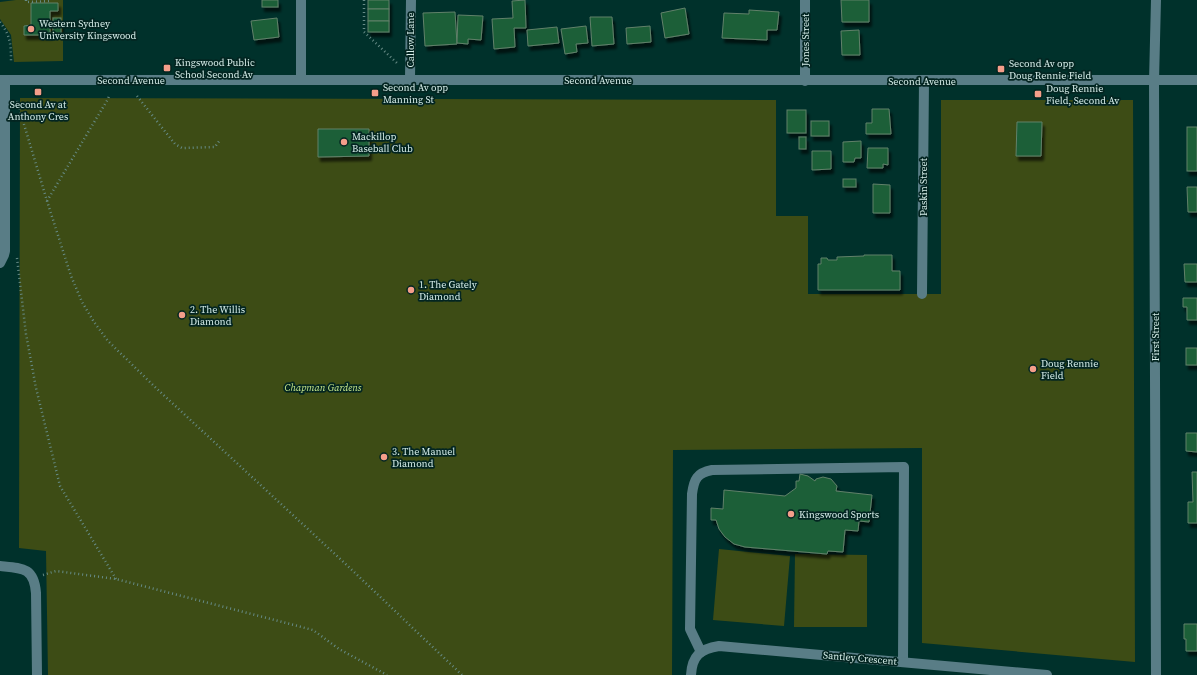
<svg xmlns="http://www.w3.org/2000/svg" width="1197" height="675" font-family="'Source Serif 4',serif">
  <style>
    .green { fill: #3d4c15; fill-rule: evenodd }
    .building { fill: #1c5f37; stroke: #61816a; filter: url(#shadow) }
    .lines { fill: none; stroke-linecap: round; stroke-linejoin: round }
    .path { stroke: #668b86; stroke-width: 2.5; stroke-dasharray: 1 3; stroke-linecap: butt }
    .minor { stroke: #597d86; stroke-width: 10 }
    .poi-dot { fill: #f49e8a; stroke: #032521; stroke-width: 1.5 }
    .labels { text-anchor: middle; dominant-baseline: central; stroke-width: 3.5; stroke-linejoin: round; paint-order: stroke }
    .poi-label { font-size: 10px; fill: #d7eeea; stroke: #032521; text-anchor: start }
    .street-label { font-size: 10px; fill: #d7eeea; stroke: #032521 }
    .park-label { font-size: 10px; font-style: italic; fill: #cae98b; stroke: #032521 }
  </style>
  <defs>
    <filter id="shadow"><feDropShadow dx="2.5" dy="4.5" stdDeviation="1" flood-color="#0009"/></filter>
  </defs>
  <rect width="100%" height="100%" fill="#00312b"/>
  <g class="green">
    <path d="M16,0H63V61L14,62L11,35L0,19V2ZM58,3L50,11V35H24V26L31,25Z"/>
    <path d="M20,98L776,100V216H808V294H941V100H1133L1135,662L922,643V448L673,450L672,675H48L46,551L19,548Z"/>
    <path d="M719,549L790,556L784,626L713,620Z"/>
    <path d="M795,554L867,555V627H794Z"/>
  </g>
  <g class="building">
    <rect x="262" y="0" width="16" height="7"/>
    <rect x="368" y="0" width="21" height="9"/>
    <path d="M525,0L526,28H514L515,47L494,49L492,19L513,18L512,1Z"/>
    <path d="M841,0H869V22H842Z"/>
    <path d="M31,3H58V11H50V35H24V26L31,25Z"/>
    <path d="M685,8L689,34L665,38L661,13Z"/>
    <rect x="368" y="9" width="21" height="12"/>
    <path d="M749,10L779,12L777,30H767V40L722,38L724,13L749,14Z"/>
    <path d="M455,12L457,44L425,46L423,13Z"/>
    <path d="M458,15L483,16L481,40L468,39V44L457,43Z"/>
    <path d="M590,17H612L614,44L592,46Z"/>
    <rect x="53" y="18" width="8" height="15"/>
    <path d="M277,18L279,37L254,40L251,21Z"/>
    <rect x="368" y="21" width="21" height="11"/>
    <path d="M586,26L588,43L576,44L577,52L565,54L561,29Z"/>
    <path d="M650,26L651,42L627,44L626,28Z"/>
    <path d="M557,27L559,43L528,46L527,30Z"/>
    <path d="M859,30L860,55H842L841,31Z"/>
    <path d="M872,109H889L891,134H866V123H872Z"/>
    <rect x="787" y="110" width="19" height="23"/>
    <rect x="811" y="121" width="18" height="15"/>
    <path d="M1017,122H1042L1041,156H1016Z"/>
    <rect x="1187" y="127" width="10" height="44"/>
    <path d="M318,129H369V156L318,157Z"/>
    <rect x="799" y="137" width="7" height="12"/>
    <path d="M861,141V158H855L854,162H843V142Z"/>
    <path d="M868,148H888V165L883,164V168H867Z"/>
    <path d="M812,151H831V169L812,170Z"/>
    <rect x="843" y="179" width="13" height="8"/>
    <path d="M873,184L890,185V213H873Z"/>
    <path d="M1187,187H1197V212H1188Z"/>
    <path d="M864,255H892V271H900V290H818V264H821V258H827L828,260H837V257L864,256Z"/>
    <path d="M1184,264H1197V282H1185Z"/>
    <path d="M1183,298H1197V320H1187V307H1183Z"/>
    <rect x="1186" y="348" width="11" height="17"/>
    <path d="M1186,433H1197V452L1186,451Z"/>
    <path d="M1192,472H1197V523H1188V502H1193Z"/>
    <path d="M800,474L808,476L815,481L816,479L823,477L831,479L837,486L836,491L872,495L869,522L859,521L858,531L845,530L843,552L828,551L827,554L745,547L734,544L725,537L719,529L716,520H711V508L723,509L724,490L785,496L796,488V481H799Z"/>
    <path d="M1184,624H1197V651H1186V639H1184Z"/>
  </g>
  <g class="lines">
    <g class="path">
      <path d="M26,0V2L50,1V0"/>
      <path d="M364,0V32L398,64"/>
      <path d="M0,22C11,36 11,46 11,63"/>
      <path d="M137,96L175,144L182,148L215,147L220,140"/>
      <path d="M17,101L47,201L71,276L82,302L94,322L108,341L156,388L351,569L462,675"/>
      <path d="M47,201L108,99L109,96"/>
      <path d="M17,258L26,334L36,388L60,486L116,579"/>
      <path d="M43,575L56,571L116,579L313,630L339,649L387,675"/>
    </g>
    <g class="minor">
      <path d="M301,0V80"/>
      <path d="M1156,0L1154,81L1156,675"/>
      <path d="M410,79L411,0"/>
      <path d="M0,80H1197"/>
      <path d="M805,81V0"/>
      <path d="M0,263L4,255L5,251V80"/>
      <path d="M922,294L924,81"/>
      <path d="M0,566C22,568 34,567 36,593L37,675"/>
      <path d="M701,652L690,629L692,494C694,479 697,473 712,470L904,467L903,662"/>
      <path d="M691,675C692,656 700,649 719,646L1047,675"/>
    </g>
  </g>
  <g class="poi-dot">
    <circle cx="31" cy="29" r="4"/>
    <rect x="163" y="64" width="8" height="8" rx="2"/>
    <rect x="997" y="65" width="8" height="8" rx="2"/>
    <rect x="34" y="88" width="8" height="8" rx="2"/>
    <rect x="371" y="89" width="8" height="8" rx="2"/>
    <rect x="1034" y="90" width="8" height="8" rx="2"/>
    <circle cx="344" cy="142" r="4"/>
    <circle cx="411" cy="290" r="4"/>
    <circle cx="182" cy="315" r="4"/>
    <circle cx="1033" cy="369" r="4"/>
    <circle cx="384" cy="457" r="4"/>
    <circle cx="791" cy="514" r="4"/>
  </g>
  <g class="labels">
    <g class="poi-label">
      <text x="39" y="23">Western Sydney<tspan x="39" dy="12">University Kingswood</tspan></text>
      <text x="175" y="62">Kingswood Public<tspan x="175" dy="12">School Second Av</tspan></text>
      <text x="1009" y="63">Second Av opp<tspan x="1009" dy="12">Doug Rennie Field</tspan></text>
      <text x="383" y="87">Second Av opp<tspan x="383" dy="12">Manning St</tspan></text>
      <text x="1046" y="88">Doug Rennie<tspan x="1046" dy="12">Field, Second Av</tspan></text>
      <text x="38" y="104" text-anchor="middle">Second Av at<tspan x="38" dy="12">Anthony Cres</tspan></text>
      <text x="352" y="136">Mackillop<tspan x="352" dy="12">Baseball Club</tspan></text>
      <text x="419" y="284">1. The Gately<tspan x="419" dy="12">Diamond</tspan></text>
      <text x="190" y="309">2. The Willis<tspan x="190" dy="12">Diamond</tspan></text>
      <text x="1041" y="363">Doug Rennie<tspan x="1041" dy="12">Field</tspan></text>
      <text x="392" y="451">3. The Manuel<tspan x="392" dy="12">Diamond</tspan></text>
      <text x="799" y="514">Kingswood Sports</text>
    </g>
    <g class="street-label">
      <text transform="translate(410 40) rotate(-90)">Callow Lane</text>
      <text transform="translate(805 40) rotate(-90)">Jones Street</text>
      <text x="131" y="80">Second Avenue</text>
      <text x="598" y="80">Second Avenue</text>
      <text x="922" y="81">Second Avenue</text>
      <text transform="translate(923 187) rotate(-90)">Paskin Street</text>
      <text transform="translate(1155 337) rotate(-90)">First Street</text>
      <text transform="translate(860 658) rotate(5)">Santley Crescent</text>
    </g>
    <g class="park-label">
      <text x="323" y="387">Chapman Gardens</text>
    </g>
  </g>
</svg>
